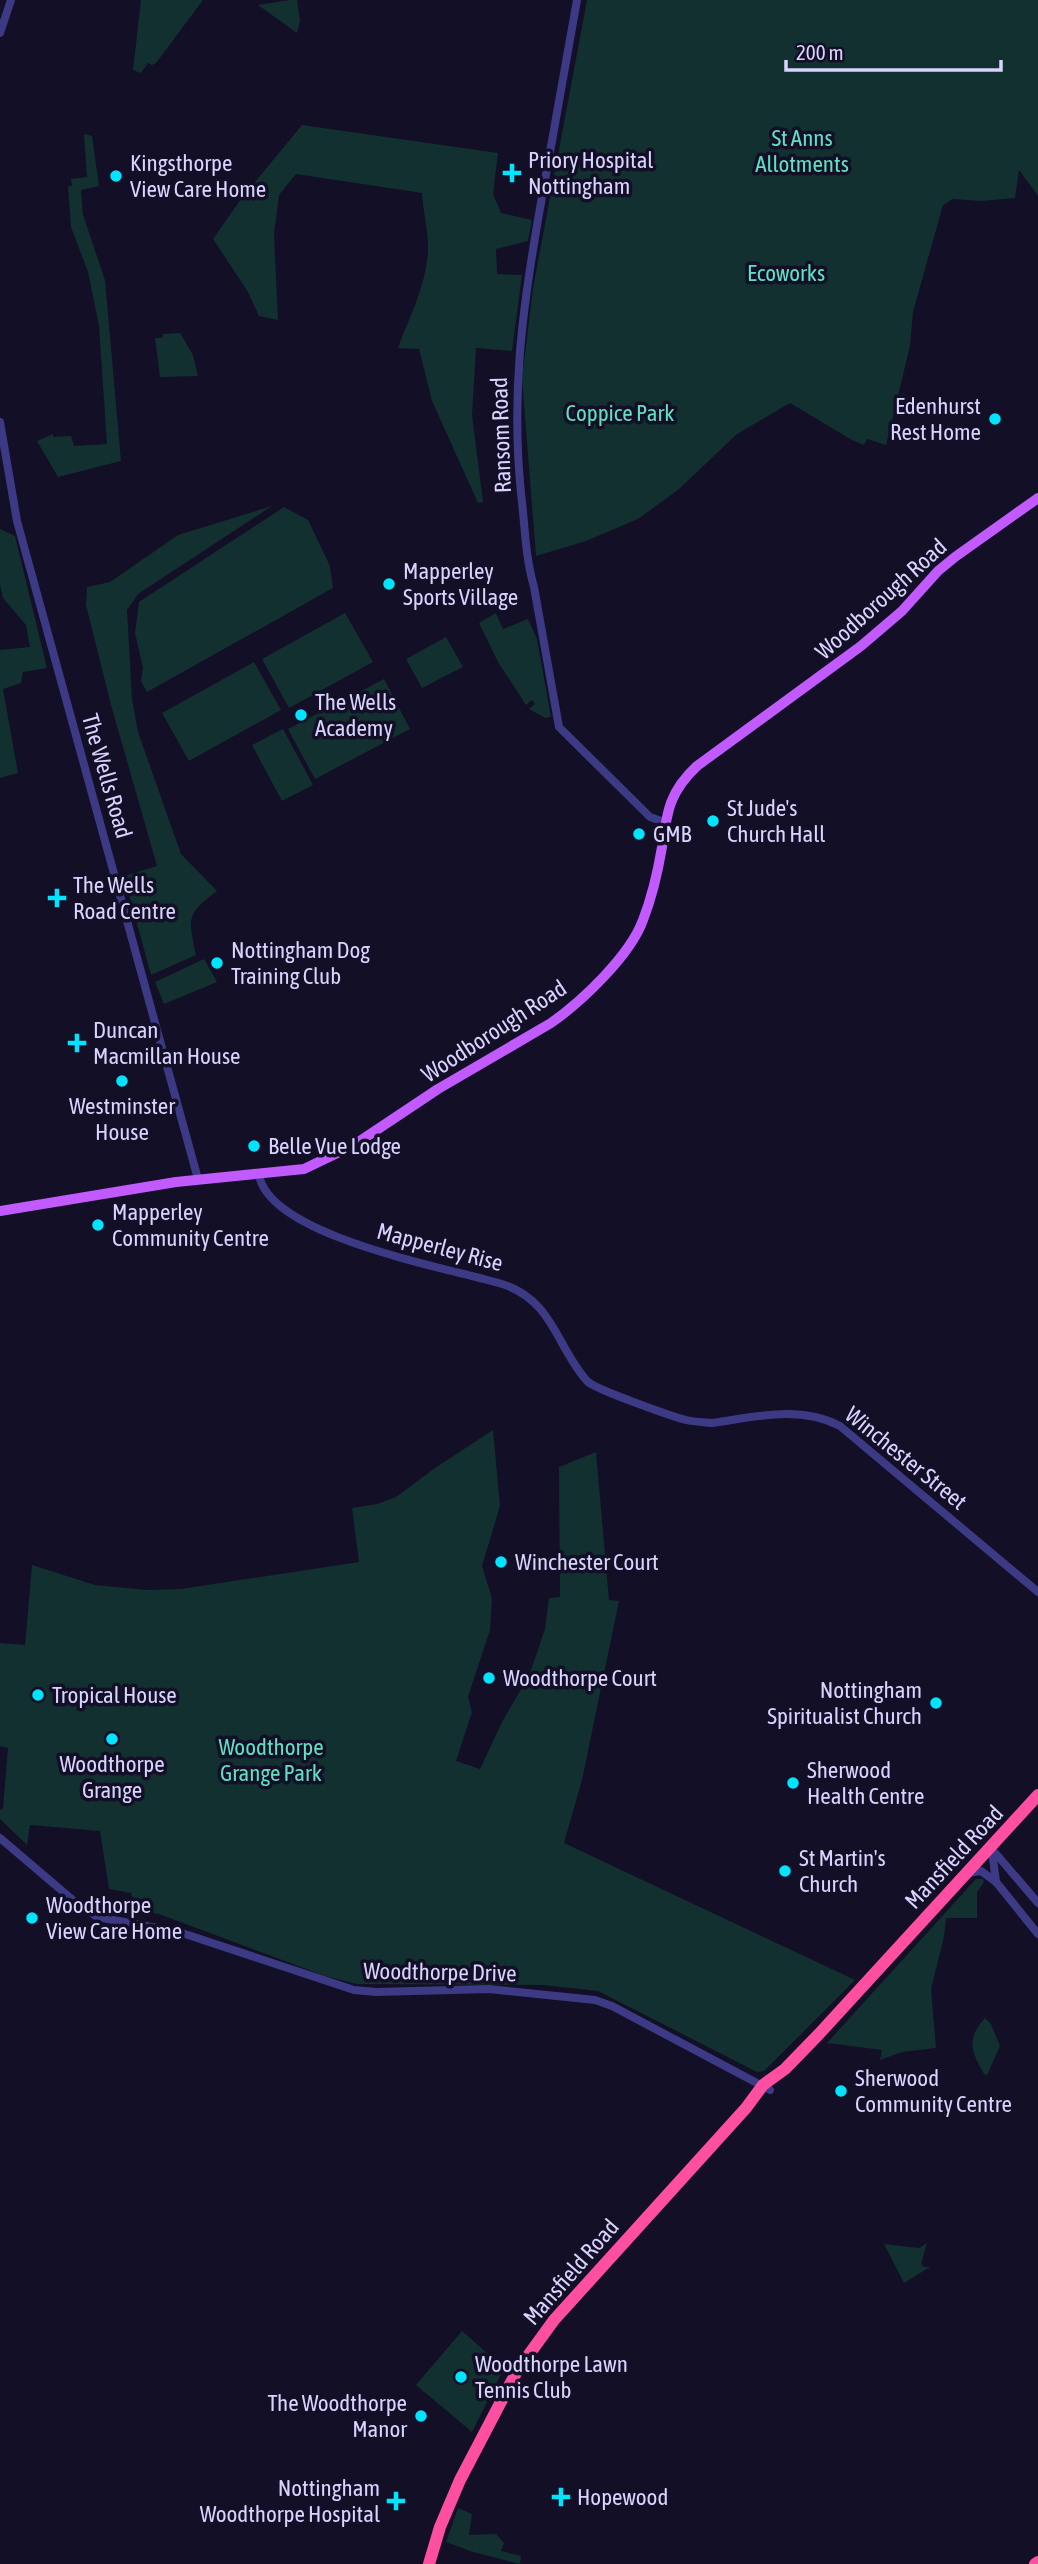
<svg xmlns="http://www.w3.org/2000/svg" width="1038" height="2564" font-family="'Asap Condensed',sans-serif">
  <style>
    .green { fill: #12302f }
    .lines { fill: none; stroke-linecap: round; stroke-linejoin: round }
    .minor { stroke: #3d3a85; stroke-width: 8 }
    .major { stroke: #c25bff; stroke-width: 10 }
    .highway { stroke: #ff4fa3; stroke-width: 12 }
    .poi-dot { fill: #00e5ff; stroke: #130f26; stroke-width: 2.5 }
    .labels { text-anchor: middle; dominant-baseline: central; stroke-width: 7; stroke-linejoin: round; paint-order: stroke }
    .park-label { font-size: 23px; fill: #5fe0c0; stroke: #130f26 }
    .poi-label { font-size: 23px; fill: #d9d4ff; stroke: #130f26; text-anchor: start }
    .street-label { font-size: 23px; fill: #d9d4ff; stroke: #130f26 }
  </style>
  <rect width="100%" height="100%" fill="#130f26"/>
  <g class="green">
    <path d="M141,0H203L156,63L152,65L148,63L141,73L133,70Z"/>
    <path d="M290,0H297L300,21L297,33L258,5Z"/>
    <path d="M587,0H1038V196L1019,170L1015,198L981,201L953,199L943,205L913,312L910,346L886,445L867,439L864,445L852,440L790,403L737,434L678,490L638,519L586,541L536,556L522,379L533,288Z"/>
    <path d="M302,125L498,153L493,194L501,213L532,220L528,241L496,249L497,274L522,275L512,351L476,348L472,415L483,502L478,503L432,401L419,349L398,348C410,315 427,284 428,248C428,230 423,211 422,193L296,174L279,195L274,234L278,320L259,316L248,292L213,239L241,199Z"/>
    <path d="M84,134L92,136L99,186L81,190L83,215L105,280L121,461L58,477L37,441L53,434V437L71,436L74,446L107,444L99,326L88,272L71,227L68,186H72L71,179L87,177Z"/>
    <path d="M180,333L193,355L198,376L160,377L155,338H162L163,334Z"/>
    <path d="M272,506L138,594L127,610L132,699L138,732L181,854L217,891C186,914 188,918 196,955L151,975L124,876L157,866L111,705L86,605L87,587L110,582L178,535Z"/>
    <path d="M284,507L308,520L330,566L333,588L147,692L141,681L143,668L135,633L139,602Z"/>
    <path d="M0,529L15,536L47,668L23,672L21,683L3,689L18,773L0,778V650L30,647L26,625L3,598L0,585Z"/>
    <path d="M345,613L373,662L289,708L262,659Z"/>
    <path d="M496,613L503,629L528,619L537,639L551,717L545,718L529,709L535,704L532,700L526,705L498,662L479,623Z"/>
    <path d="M446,637L463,667L422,688L406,659Z"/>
    <path d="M254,662L281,710L189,761L162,713Z"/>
    <path d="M384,679L410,729L315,779L288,729Z"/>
    <path d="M283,729L313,785L282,801L252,745Z"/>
    <path d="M204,959L217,982L164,1004L155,982Z"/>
    <path d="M493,1430L500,1506L482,1566L492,1598L490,1630L468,1697L472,1712L456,1761L480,1769L503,1720L529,1676L545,1629L549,1598L560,1597L559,1467L596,1452L609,1600L619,1601L582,1780L564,1843L855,1980L764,2071L757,2072L598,1991L542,1985L357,1984L325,1976L159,1914L138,1911L131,1893L109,1889L100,1831L30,1825L27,1845L0,1819V1810L3,1808L8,1748L0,1746V1643L25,1645L32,1565L95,1585L147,1590L181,1589L359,1562L352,1508L377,1504L396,1497L435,1468Z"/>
    <path d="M976,1879H983L984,1882L977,1892V1918H946L944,1937L931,1989L936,2048L902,2052L880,2060L882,2050L827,2043Z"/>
    <path d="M985,2018L991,2024L1000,2046L987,2075L984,2074C971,2051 966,2039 985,2018Z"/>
    <path d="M927,2243L921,2264L924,2267H930L904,2283L884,2244L919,2248Z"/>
    <path d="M462,2331L504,2368L472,2432L416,2385Z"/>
    <path d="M458,2508L472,2514L469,2535L496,2534L504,2543L501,2551L521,2556L520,2564L470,2551L446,2542Z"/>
  </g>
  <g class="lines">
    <g class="minor">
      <path d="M577,0C564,71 552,143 539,214C522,311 511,395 521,493C525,525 525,556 534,587L559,727L650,817L664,822"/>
      <path d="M0,33L11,0"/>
      <path d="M0,422L17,521L198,1179"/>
      <path d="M259,1175C270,1237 449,1268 502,1284C553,1300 556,1346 587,1381C594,1389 671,1416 686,1420C694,1422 703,1422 712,1423C755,1417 799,1405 840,1426L1038,1592"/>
      <path d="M0,1838L74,1901L97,1917L179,1932L354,1990L376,1992L489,1989L595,2000L612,2006L770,2090"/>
      <path d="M991,1848L1038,1903"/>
      <path d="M992,1851L996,1882"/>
      <path d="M968,1873L981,1871L996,1882L1038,1934"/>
    </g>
    <path class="major" d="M0,1211L176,1182L304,1169L354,1145L438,1089L551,1023C581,1002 630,956 643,920C652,897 658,871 662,847C667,812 669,792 697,766L861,646L902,611L938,571L955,557L1038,498"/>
    <g class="highway">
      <path d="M429,2564L440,2527L460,2480L517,2371L554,2320L746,2108L763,2085L785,2069L819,2034L1038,1795"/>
      <path d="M1035,2564L1038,2562"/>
    </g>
  </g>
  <g class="poi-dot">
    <path d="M508.5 162.5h7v7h7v7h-7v7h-7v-7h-7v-7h7z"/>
    <circle cx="116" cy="176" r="7"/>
    <circle cx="995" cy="419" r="7"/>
    <circle cx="389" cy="584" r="7"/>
    <circle cx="301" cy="715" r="7"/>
    <circle cx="713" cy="821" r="7"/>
    <circle cx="639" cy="834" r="7"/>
    <path d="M53.5 887.5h7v7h7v7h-7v7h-7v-7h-7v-7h7z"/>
    <circle cx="217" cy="963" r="7"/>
    <path d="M73.5 1032.5h7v7h7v7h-7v7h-7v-7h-7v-7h7z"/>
    <circle cx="122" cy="1081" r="7"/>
    <circle cx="254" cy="1146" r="7"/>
    <circle cx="98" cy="1225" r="7"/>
    <circle cx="501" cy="1562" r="7"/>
    <circle cx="489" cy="1678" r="7"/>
    <circle cx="38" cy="1695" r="7"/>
    <circle cx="936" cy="1703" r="7"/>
    <circle cx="112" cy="1739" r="7"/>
    <circle cx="793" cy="1783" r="7"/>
    <circle cx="785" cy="1871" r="7"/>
    <circle cx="32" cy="1918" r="7"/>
    <circle cx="841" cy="2091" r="7"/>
    <circle cx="461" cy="2377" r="7"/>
    <circle cx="421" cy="2416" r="7"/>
    <path d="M557.5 2486.5h7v7h7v7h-7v7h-7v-7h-7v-7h7z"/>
    <path d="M392.5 2490.5h7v7h7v7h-7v7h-7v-7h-7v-7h7z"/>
  </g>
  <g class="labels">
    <g class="park-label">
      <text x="802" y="138">St Anns<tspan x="802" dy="26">Allotments</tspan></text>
      <text x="786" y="273">Ecoworks</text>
      <text x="620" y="413">Coppice Park</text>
      <text x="271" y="1747">Woodthorpe<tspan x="271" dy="26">Grange Park</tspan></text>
    </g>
    <g class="poi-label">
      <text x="528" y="160">Priory Hospital<tspan x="528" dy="26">Nottingham</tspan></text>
      <text x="130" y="163">Kingsthorpe<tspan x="130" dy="26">View Care Home</tspan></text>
      <text x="981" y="406" text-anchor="end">Edenhurst<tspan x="981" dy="26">Rest Home</tspan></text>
      <text x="403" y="571">Mapperley<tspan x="403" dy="26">Sports Village</tspan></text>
      <text x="315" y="702">The Wells<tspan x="315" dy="26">Academy</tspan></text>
      <text x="727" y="808">St Jude's<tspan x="727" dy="26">Church Hall</tspan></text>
      <text x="653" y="834">GMB</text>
      <text x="73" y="885">The Wells<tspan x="73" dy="26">Road Centre</tspan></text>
      <text x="231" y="950">Nottingham Dog<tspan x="231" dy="26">Training Club</tspan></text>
      <text x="93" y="1030">Duncan<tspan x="93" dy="26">Macmillan House</tspan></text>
      <text x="122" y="1106" text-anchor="middle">Westminster<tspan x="122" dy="26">House</tspan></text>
      <text x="268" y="1146">Belle Vue Lodge</text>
      <text x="112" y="1212">Mapperley<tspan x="112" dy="26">Community Centre</tspan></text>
      <text x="515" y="1562">Winchester Court</text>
      <text x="503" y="1678">Woodthorpe Court</text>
      <text x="922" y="1690" text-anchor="end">Nottingham<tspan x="922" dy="26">Spiritualist Church</tspan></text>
      <text x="52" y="1695">Tropical House</text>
      <text x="112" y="1764" text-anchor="middle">Woodthorpe<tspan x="112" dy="26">Grange</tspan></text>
      <text x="807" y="1770">Sherwood<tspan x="807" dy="26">Health Centre</tspan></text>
      <text x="799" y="1858">St Martin's<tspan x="799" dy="26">Church</tspan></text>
      <text x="46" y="1905">Woodthorpe<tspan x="46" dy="26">View Care Home</tspan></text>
      <text x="855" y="2078">Sherwood<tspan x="855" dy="26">Community Centre</tspan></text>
      <text x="475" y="2364">Woodthorpe Lawn<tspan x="475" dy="26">Tennis Club</tspan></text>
      <text x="407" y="2403" text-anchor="end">The Woodthorpe<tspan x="407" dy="26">Manor</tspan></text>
      <text x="380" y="2488" text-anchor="end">Nottingham<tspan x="380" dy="26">Woodthorpe Hospital</tspan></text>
      <text x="577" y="2497">Hopewood</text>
    </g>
    <g class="street-label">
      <text transform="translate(501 435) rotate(-92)">Ransom Road</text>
      <text transform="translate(881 599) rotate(-42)">Woodborough Road</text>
      <text transform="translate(107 776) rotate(74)">The Wells Road</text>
      <text transform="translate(494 1031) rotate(-33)">Woodborough Road</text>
      <text transform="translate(440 1247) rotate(15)">Mapperley Rise</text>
      <text transform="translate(906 1458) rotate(39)">Winchester Street</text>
      <text transform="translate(954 1857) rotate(-47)">Mansfield Road</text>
      <text transform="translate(440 1972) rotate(1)">Woodthorpe Drive</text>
      <text transform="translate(571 2272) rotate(-49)">Mansfield Road</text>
    </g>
  </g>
  <path d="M786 60v10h215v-10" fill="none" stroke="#d9d4ff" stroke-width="3.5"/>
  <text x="796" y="60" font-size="21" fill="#d9d4ff" stroke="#130f26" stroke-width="5" paint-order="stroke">200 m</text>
</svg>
